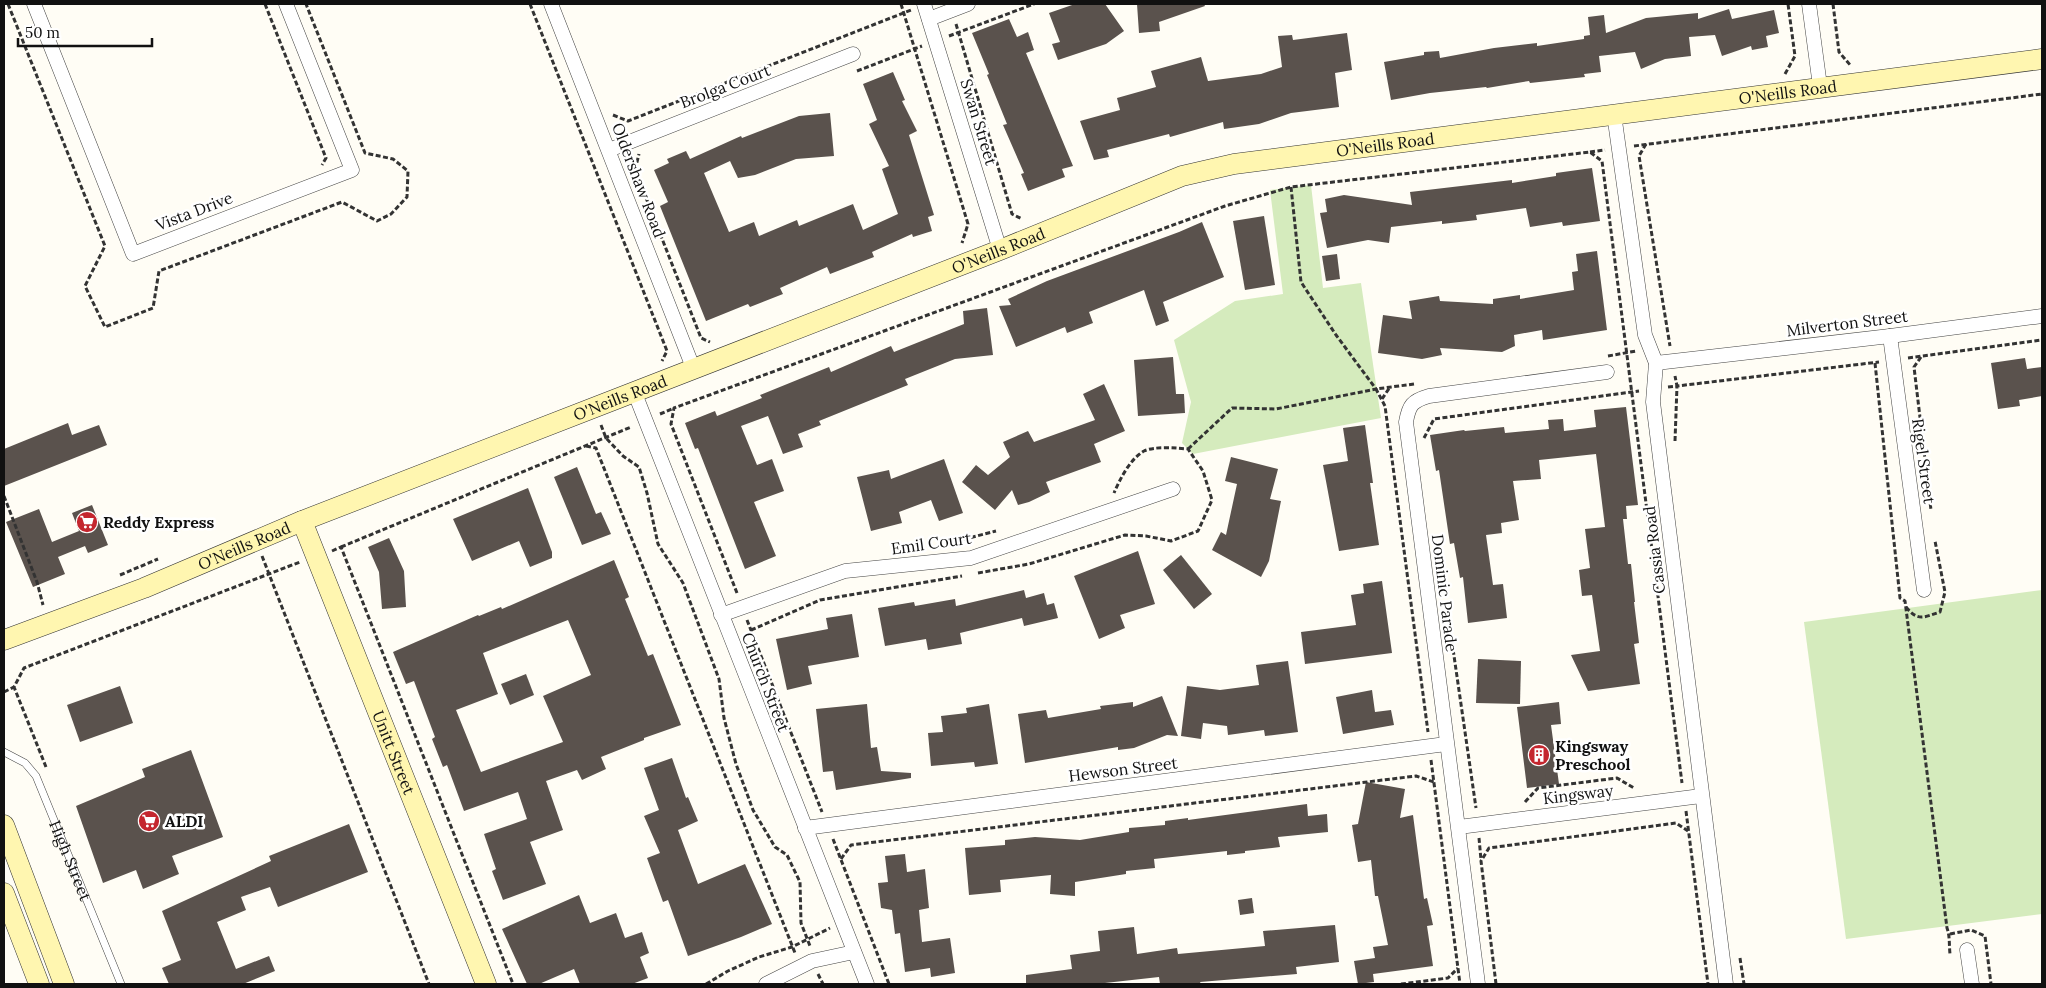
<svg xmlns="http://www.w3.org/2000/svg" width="2046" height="988" font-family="Lora,serif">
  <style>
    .green { fill: #d5ebbd }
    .building { fill: #5a524d; fill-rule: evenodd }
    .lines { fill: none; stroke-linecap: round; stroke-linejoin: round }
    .lane-casing { stroke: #444; stroke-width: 8 }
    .street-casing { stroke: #444; stroke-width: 15 }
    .secondary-casing { stroke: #333; stroke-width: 21 }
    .path { stroke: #333; stroke-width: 3; stroke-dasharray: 5 2.5; stroke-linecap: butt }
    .lane { stroke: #fff; stroke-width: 7 }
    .street { stroke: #fff; stroke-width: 14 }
    .secondary { stroke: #fff6b0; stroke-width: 20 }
    .labels { text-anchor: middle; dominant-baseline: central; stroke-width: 5; stroke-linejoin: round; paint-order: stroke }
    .street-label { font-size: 16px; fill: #111; stroke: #fff }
    .poi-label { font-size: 16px; font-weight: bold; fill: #111; stroke: #fff; text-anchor: start }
  </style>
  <rect width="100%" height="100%" fill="#fffdf5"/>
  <g class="green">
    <path d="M1311,185L1323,288L1361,283L1381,418L1193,454L1182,443L1191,402L1174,340L1235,301L1283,294L1270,190Z"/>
    <path d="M2042,590V914L1846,939L1804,622Z"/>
  </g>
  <g class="building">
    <path d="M1075,4H1105L1124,31L1106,44L1058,60L1052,44L1060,42L1049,13Z"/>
    <path d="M1137,4H1204L1205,6L1159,22L1160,31L1139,33Z"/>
    <path d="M1729,9L1732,19L1774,10L1779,33L1766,36L1768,47L1752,50L1751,46L1722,56L1715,35L1689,37L1691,56L1665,59L1641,69L1635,52L1599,56L1601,72L1584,74L1585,77L1530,83L1529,81L1487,88L1486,87L1430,93L1391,100L1384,62L1424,55V52L1439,51L1440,58L1494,48L1537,43V46L1584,39V36L1590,35L1588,17L1604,15L1606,33L1646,18L1698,13V19Z"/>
    <path d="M1009,19L1017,37L1028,32L1034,50L1026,53L1073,166L1062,169L1065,177L1028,191L1021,174L1024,173L1003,125L1007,124L987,75L989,74L972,33Z"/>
    <path d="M1347,33L1352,70L1335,73L1339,107L1291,113L1259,124L1224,129L1223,122L1170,137L1169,134L1107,150L1109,157L1094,160L1080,121L1120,110L1117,98L1156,87L1151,71L1201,57L1208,81L1261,74L1282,67L1278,36L1292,35L1293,40Z"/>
    <path d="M893,72L905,100L902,101L917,131L909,135L934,215L928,217L932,231L913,237L912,234L872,252L874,257L830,274L827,267L780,288L783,294L750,307L748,304L706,321L660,206L668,202L654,170L669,163L667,159L686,151L690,159L741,136L742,138L799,116L830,113L834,156L796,159L755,175L738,178L730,161L704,173L729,232L754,222L759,236L797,220L799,226L853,204L863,230L898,214L882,169L889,166L869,124L877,120L863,84Z"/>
    <path d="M1592,168L1600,221L1563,226L1562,222L1530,227L1526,208L1476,215L1477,220L1442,224V221L1391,227L1389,243L1368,240L1327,248L1320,213L1327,212L1325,199L1344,195L1412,205L1410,192L1512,180V183L1556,176V173Z"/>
    <path d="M1264,216L1275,285L1245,290L1233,221Z"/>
    <path d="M1202,222L1224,277L1163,302L1169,321L1156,326L1144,290L1089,312L1093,323L1067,333L1065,327L1016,347L999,306L1011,305L1008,299L1047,281L1179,232Z"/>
    <path d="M1597,251L1607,330L1543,340L1542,330L1514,335L1515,346L1502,352L1440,348L1442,355L1422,359L1378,353L1383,315L1412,319L1409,301L1439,296L1440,301L1493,304V299L1520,295V299L1574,290L1572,272L1578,271L1576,254Z"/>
    <path d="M1337,254L1340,279L1326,281L1322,256Z"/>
    <path d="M987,308L993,355L955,359L905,379L908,385L819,421L821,425L798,434L803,447L783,454L768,416L741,426L757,465L772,459L784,491L754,502L776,556L745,569L698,448L695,449L685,423L715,411L717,416L762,398L760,395L829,367L831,372L891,346L894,352L964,324L963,311Z"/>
    <path d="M1173,357L1176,394H1184L1185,413L1138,416L1134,360Z"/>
    <path d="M2025,358L2027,369L2042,367V396L2019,400L2020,406L1998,409L1991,363Z"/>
    <path d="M1104,384L1125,431L1094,444L1101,462L1046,482L1050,492L1029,502L1018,505L1012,490L995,510L962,482L976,465L988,475L1010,457L1003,442L1028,431L1034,442L1095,420L1083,394Z"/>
    <path d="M1626,407L1638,505L1626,506L1627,519H1623L1628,564H1631L1635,602H1634L1639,643L1634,644L1640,684L1588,691L1571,655L1600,651L1592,595L1582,596L1579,570L1590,568L1585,529L1605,527L1596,454L1539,460L1541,479L1513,481L1519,520L1501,523L1502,533L1486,535L1493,585L1503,584L1507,618L1468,623L1463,577L1460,578L1454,543L1450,544L1439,470L1436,471L1430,435L1464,430L1465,431L1504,427L1505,433L1549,429L1548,420L1563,419L1564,431L1596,427L1594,410Z"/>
    <path d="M68,423L72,435L99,425L107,445L4,486V449Z"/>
    <path d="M1365,425L1373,483H1370L1379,545L1339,551L1323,465L1348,461L1343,428Z"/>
    <path d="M1231,457L1278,469L1270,499L1281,501L1269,561L1261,577L1212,550L1221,532L1226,535L1237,484L1225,481Z"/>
    <path d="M944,459L963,513L939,521L931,500L899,512L902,523L871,531L857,477L889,470L891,479Z"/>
    <path d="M577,467L596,514L601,512L611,534L582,545L554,477Z"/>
    <path d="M528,488L552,552V558L530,567L519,541L472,561L453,519Z"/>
    <path d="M92,505L108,545L88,553L85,546L58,557L65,574L33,587L6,522L39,509L52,542L79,531L72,513Z"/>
    <path d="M389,538L404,571L406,607L382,609L379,572L368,547Z"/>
    <path d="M1138,551L1155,604L1120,615L1125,628L1099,639L1074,576Z"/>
    <path d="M1181,555L1212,594L1194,609L1163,570Z"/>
    <path d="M614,560L629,597L625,599L648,656L653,654L681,725L644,738V740L601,757L606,769L582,780L577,770L546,781L563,830L530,842L546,884L503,900L492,871L496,869L484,834L527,819L518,792L464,811L447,765L443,767L432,739L435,737L414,681L406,684L393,652L478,615L479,616L501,607L502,609ZM568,620L591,675L543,696L563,742L481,772L456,710L498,694L483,653Z"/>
    <path d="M1382,581L1392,653L1305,664L1301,632L1356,625L1351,595L1364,593L1363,584Z"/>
    <path d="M1024,590L1026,598L1044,593L1047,605L1054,603L1058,618L1024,626L1022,618L960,633L962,644L928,650L926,639L885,646L878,608L914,602L915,606L955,599L956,606Z"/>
    <path d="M852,614L859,657L808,666L812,684L787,690L776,639L828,629L826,618Z"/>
    <path d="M1478,659L1521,661L1520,704L1476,703Z"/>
    <path d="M1288,661L1298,732L1265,736L1264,730L1228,735L1227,726L1203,723L1201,739L1181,736L1187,686L1220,690L1259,685L1256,665Z"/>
    <path d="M526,674L534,695L510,705L501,684Z"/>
    <path d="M120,686L133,723L80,742L67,705Z"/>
    <path d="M1372,690L1375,712L1391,710L1394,725L1343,734L1336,697Z"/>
    <path d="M1162,696L1178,736L1167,735L1134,748L1118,750V747L1025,763L1018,714L1046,710L1048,718L1101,709L1100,706L1133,702V707Z"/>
    <path d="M1559,702L1561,724L1551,725L1559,784L1527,788L1517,707Z"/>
    <path d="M867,704L871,748L877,747L881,771L911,773V778L836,790L833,771L823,772L816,709Z"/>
    <path d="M989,704L998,764L975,767L974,762L931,766L928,733L943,732L941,716L967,713L966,708Z"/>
    <path d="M191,750L223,837L172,856L179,874L143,889L136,870L103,883L76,806L145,777L142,769Z"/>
    <path d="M672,758L686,798L688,797L698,821L678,830L698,884L745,864L772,924L741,937L688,956L668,900L663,902L647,858L660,853L644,816L659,810L644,768Z"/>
    <path d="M1366,782L1405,789L1400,818L1413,815L1424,899L1427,898L1433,925L1427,926L1433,966L1373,974L1374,982L1358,984L1354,961L1375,958L1373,947L1388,945L1378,896H1375L1371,860L1358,862L1352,825L1358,824Z"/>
    <path d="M1307,804L1308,816L1327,814L1328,832L1278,837L1280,847L1245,851V853L1227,855V851L1154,859L1155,868L1126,871V874L1075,882V896L1050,894L1051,875L1000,880L1001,892L969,895L965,848L1005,845V840L1035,837L1080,840L1129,832V828L1165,825V821L1188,818V820Z"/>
    <path d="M349,824L368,872L278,907L270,887L241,897L246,910L217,922L236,969L269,956L275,971L243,984H169L162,968L181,960L162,911L271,861L269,856Z"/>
    <path d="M905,854L907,872L925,869L929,908L919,910L922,942L950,938L955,973L931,977L930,968L905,972L900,933L895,934L892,910L881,908L878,883L888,882L885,856Z"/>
    <path d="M579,895L590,923L616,913L625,938L642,932L649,953L640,957L648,978L632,984H580L574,969L539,984H527L502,929Z"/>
    <path d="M1252,898L1254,913L1240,915L1238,900Z"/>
    <path d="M1335,925L1339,962L1296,967L1297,974L1200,982L1201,984H1160L1159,977L1096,984H1026V975L1072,969L1070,955L1100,951L1098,931L1134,927L1137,954L1177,948L1178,954L1265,946L1263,931Z"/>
  </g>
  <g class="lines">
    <g class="lane-casing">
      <g id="lane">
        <path id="s1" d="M4,752L25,763L36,776L121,984"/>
      </g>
    </g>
    <g class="street-casing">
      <g id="street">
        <path d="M34,4L133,254L352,170L286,4"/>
        <path d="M551,4L694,370"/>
        <path d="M924,4L1000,250"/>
        <path d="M1809,4L1820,86"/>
        <path d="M929,19L968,4"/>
        <path d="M1614,114L1645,335L1656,363L1653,402L1726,984"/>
        <path d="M609,150L853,54"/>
        <path d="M1890,336L1924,590"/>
        <path d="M1656,363L1890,336L2042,316"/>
        <path d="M634,391L867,984"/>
        <path d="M721,615L845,571L971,558L1173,489"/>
        <path d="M1459,827L1701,796"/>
        <path d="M805,828L1446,744"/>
        <path d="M1967,950L1972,984"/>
        <path d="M766,984L812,961L854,952"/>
        <path d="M1478,984L1406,422C1409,405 1412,401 1429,396L1607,372"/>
      </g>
    </g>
    <g class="secondary-casing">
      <g id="secondary">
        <path id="s2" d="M302,521L486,984"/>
        <path id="s3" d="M4,640L144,588L302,521L1000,250L1182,176L1234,164L2042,59"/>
        <path d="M4,825L64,984"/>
        <path d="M4,893L39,984"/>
      </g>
    </g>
    <g class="path">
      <path d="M8,4L105,246L85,286L105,327L153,308L159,271L342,202L377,221L391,214L407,197L408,171L393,159L365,153L306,4"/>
      <path d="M265,4L326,158L322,165"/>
      <path d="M530,4L667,351L662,361"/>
      <path d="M901,4L968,224L962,243"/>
      <path d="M1833,4L1839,52L1851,66"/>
      <path d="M956,24L1012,214L1022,219"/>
      <path d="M949,36L1034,4"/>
      <path d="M857,71L922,46"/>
      <path d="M1785,74L1795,56L1788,4"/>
      <path d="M613,115L628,121L911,10"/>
      <path d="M1646,144L1639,156L1670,346"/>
      <path d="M1634,146L2042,94"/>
      <path d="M1590,152L1605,150"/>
      <path d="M630,157L701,338L710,342"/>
      <path d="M635,170L639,154"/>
      <path d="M1608,356L1636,351"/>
      <path d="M1921,357L1914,367L1931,510"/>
      <path d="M1908,358L2042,340"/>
      <path d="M1875,363L1900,598L1905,601L1947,928C1950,936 1949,945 1950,954"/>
      <path d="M1414,384L1376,389L1385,406L1428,732"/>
      <path d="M1668,387L1677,386L1675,376"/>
      <path d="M1382,399L1390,387"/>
      <path d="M660,414L674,408"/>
      <path d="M601,425L606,438L623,456L639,467L647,493L658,544L683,583L719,679L724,718L736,764L753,810L775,847L787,855L800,882L801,923L810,946"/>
      <path d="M1424,438L1434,419L1639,391"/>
      <path d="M1675,441L1677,386L1879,362"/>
      <path d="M586,446L596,448L795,953"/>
      <path d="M1188,449L1232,408L1276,409L1376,389L1336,335L1301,282L1291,187"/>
      <path d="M4,496L37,582L43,605"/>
      <path d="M949,543L996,531"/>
      <path d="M341,547L631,427"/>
      <path d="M332,551L341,547L513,984"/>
      <path d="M262,556L429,984"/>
      <path d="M978,573L1029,564L1125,535L1146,536L1171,541L1198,531L1212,500L1203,471L1188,449C1177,448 1154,446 1144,451C1130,459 1120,479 1114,493"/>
      <path d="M120,575L158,559"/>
      <path d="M737,593L671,424L674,408L1225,206L1291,187L1590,152L1602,161L1682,783"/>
      <path d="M1906,607C1918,622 1924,617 1940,612L1945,592L1935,541"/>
      <path d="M747,620L822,812"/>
      <path d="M751,630L820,600L962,576"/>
      <path d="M1451,635L1476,808"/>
      <path d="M4,692L14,687"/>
      <path d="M1431,760L1460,984"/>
      <path d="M46,767L14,687L24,668L300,562"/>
      <path d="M1525,802L1538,788L1617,778L1634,788"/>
      <path d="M1686,811L1708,984"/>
      <path d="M1479,838L1481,860"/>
      <path d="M833,839L889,984"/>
      <path d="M841,859L851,845L1416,776L1434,782"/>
      <path d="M1950,934L1971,930L1985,936L1991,984"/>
      <path d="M1740,958L1744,984"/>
      <path d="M818,974L823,984"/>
      <path d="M706,984L728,971L759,957L792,947L830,928"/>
      <path d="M1401,984L1448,978L1458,968"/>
      <path d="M1496,984L1481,861L1489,848L1676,823L1688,831"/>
    </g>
    <use href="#lane" class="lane"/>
    <use href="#street" class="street"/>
    <use href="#secondary" class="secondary"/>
  </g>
  <defs>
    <g id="supermarket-disc" transform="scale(1.125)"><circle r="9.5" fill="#c4262e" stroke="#fff"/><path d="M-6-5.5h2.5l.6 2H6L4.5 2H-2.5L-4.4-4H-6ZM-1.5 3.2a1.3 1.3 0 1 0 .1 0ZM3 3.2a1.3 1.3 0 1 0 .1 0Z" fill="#fff"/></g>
    <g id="building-disc" transform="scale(1.125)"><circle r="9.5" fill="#c4262e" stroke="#fff"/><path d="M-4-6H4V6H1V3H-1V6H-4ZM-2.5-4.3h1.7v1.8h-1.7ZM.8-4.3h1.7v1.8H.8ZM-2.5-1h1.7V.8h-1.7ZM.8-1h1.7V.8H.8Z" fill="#fff"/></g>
  </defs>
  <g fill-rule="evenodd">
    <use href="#supermarket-disc" x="87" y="522"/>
    <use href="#building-disc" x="1539" y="755"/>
    <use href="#supermarket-disc" x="149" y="821"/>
  </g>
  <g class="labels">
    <g class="street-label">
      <text transform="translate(725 86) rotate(-21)">Brolga Court</text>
      <text stroke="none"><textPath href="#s3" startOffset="1878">O'Neills Road</textPath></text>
      <text transform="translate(979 122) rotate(73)">Swan Street</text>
      <text stroke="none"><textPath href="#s3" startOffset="1472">O'Neills Road</textPath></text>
      <text transform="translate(639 180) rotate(69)">Oldershaw Road</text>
      <text transform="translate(194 211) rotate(-21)">Vista Drive</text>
      <text stroke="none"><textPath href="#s3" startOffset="1068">O'Neills Road</textPath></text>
      <text transform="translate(1847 323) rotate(-7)">Milverton Street</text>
      <text stroke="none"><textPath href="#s3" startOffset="662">O'Neills Road</textPath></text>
      <text transform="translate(1924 461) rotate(82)">Rigel Street</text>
      <text transform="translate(931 543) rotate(-8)">Emil Court</text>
      <text stroke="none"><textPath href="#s3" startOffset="258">O'Neills Road</textPath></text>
      <text transform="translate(1654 550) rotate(-97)">Cassia Road</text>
      <text transform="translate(1445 593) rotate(83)">Dominic Parade</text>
      <text transform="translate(766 682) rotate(69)">Church Street</text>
      <text stroke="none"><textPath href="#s2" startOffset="249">Unitt Street</textPath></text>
      <text transform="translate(1123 769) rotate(-7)">Hewson Street</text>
      <text transform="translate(1578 794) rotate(-7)">Kingsway</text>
      <text stroke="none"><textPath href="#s1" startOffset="132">High Street</textPath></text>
    </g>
    <g class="poi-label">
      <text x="103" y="522">Reddy Express</text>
      <text x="1555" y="746">Kingsway<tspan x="1555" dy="18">Preschool</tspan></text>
      <text x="165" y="821">ALDI</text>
    </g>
  </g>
  <rect width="2046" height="988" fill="none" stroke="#111111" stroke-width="10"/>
  <path d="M18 38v8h134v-8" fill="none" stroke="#111111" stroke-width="2.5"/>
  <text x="25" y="38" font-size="15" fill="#111111" stroke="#ffffff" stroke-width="4" paint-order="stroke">50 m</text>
</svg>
